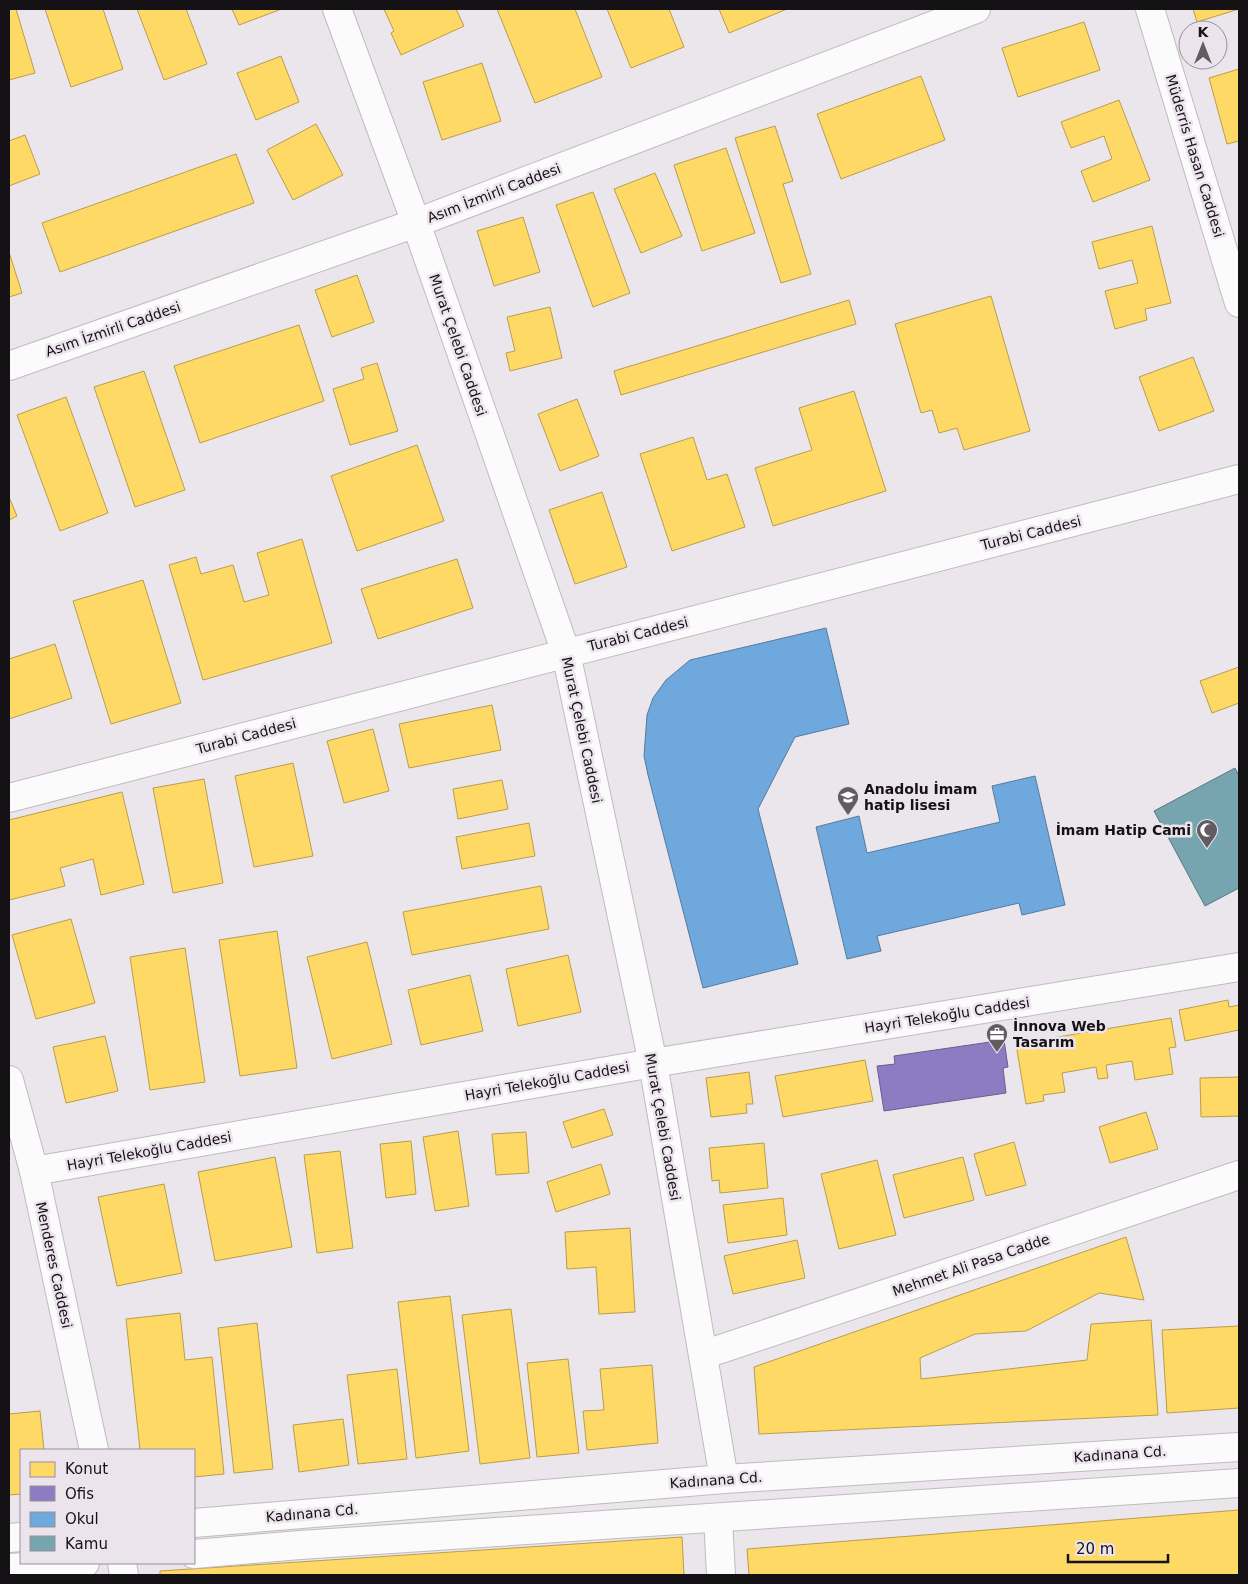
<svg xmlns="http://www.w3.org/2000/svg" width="1248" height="1584" font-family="'DejaVu Sans',sans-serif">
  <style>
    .homes { fill: #ffd966; stroke: #b99d4e }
    .offices { fill: #8e7cc3; stroke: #6a5c8f }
    .schools { fill: #6fa8dc; stroke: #547ba0 }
    .public { fill: #76a5af; stroke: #597981 }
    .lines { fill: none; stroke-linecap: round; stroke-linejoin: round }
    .minor-casing { stroke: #bfbbbf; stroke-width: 30 }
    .tertiary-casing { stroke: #bfbbbf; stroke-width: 30 }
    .minor { stroke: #fcfbfc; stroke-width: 28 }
    .tertiary { stroke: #fcfbfc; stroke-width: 28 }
    .labels { text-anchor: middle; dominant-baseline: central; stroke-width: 5; stroke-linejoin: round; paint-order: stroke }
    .street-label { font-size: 14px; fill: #151215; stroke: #ece4ed }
    .poi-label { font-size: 14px; font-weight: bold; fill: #151215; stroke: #ece4ed; text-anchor: start }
  </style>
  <rect width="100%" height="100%" fill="#ebe6eb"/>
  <g class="homes">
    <path d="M9,9H16L35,73L9,80Z"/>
    <path d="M45,9H103L123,69L71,87Z"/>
    <path d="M137,9H186L207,64L164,80Z"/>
    <path d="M232,9H278L279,10L239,25Z"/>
    <path d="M384,9H456L464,26L401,55L391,33L394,31Z"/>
    <path d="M497,9H575L602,77L535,103Z"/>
    <path d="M607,9H669L684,47L631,68Z"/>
    <path d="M719,9H787L729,33Z"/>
    <path d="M1193,9H1239L1197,22Z"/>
    <path d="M1084,22L1100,70L1018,97L1002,48Z"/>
    <path d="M281,56L299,102L256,120L237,73Z"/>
    <path d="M482,63L501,121L442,140L423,82Z"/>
    <path d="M1239,69V141L1227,144L1209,78Z"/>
    <path d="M921,76L945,140L841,179L817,114Z"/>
    <path d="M1119,100L1150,180L1093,202L1081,171L1112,159L1104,136L1071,148L1061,122Z"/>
    <path d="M316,124L343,175L293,200L267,150Z"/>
    <path d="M775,126L793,181L783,184L811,274L781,283L735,138Z"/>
    <path d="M25,135L40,174L9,186V141Z"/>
    <path d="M726,148L755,233L702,251L674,165Z"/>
    <path d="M236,154L254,203L60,272L42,223Z"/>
    <path d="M655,173L682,236L641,253L614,189Z"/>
    <path d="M593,192L630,293L593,307L556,205Z"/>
    <path d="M523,217L540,272L494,286L477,231Z"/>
    <path d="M1152,226L1171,303L1145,309L1147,320L1115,329L1105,291L1138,283L1132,260L1099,269L1092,242Z"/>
    <path d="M9,252L22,293L9,297Z"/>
    <path d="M357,275L374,322L332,337L315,290Z"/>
    <path d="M991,296L1030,431L964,450L957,428L939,433L932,410L921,413L895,324Z"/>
    <path d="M849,300L856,324L621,395L614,371Z"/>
    <path d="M550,307L562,358L510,371L506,353L515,351L507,317Z"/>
    <path d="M299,325L324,401L200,443L174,366Z"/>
    <path d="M1193,357L1214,411L1159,431L1139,377Z"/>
    <path d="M377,363L398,431L350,445L333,389L364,379L361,368Z"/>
    <path d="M144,371L185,490L135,507L94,387Z"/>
    <path d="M854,391L886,491L773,526L755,468L812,450L799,408Z"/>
    <path d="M66,397L108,513L60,531L17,415Z"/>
    <path d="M577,399L599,456L560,471L538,414Z"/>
    <path d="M693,437L707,480L727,474L745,527L672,551L640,454Z"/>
    <path d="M417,445L444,521L357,551L331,476Z"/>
    <path d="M602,492L627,567L575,584L549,510Z"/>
    <path d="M9,497L17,516L9,520Z"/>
    <path d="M302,539L332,643L203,680L169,565L196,557L201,574L233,565L244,602L269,595L257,553Z"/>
    <path d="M457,559L473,608L378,639L361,589Z"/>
    <path d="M143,580L181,703L111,724L73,601Z"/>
    <path d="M55,644L72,698L9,719V659Z"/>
    <path d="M1239,667V703L1212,713L1200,681Z"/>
    <path d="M492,705L501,750L409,768L399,724Z"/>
    <path d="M373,729L389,791L344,803L327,741Z"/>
    <path d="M293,763L313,856L254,867L235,776Z"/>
    <path d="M204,779L223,883L173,893L153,788Z"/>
    <path d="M502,780L508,809L458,819L453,789Z"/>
    <path d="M122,792L144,884L101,895L93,859L60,868L65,886L9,900V820Z"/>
    <path d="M529,823L535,856L462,869L456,837Z"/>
    <path d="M541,886L549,929L412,955L403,912Z"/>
    <path d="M71,919L95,1003L36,1019L12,935Z"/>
    <path d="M277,931L297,1068L240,1076L219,940Z"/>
    <path d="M367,942L392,1044L332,1059L307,957Z"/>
    <path d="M185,948L205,1082L150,1090L130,957Z"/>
    <path d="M568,955L581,1012L518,1026L506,969Z"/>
    <path d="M470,975L483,1031L421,1045L408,990Z"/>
    <path d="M1228,1000L1229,1007L1239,1005V1030L1185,1041L1179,1010Z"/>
    <path d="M1171,1018L1176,1047L1169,1048L1173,1074L1135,1080L1132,1061L1106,1065L1108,1078L1098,1079L1096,1067L1062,1073L1065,1092L1043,1095L1044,1101L1026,1104L1016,1044Z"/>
    <path d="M105,1036L118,1091L66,1103L53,1047Z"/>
    <path d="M865,1060L873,1101L783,1117L775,1076Z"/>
    <path d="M749,1072L753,1104H746L747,1113L711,1117L706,1078Z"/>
    <path d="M1239,1077V1116L1201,1117L1200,1078Z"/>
    <path d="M604,1109L613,1135L572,1148L563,1122Z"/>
    <path d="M1146,1112L1158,1149L1110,1163L1099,1127Z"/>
    <path d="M458,1131L469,1206L435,1211L423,1137Z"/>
    <path d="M526,1132L529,1173L496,1175L492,1134Z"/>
    <path d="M411,1141L416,1194L386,1198L380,1144Z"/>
    <path d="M1014,1142L1026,1185L986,1196L974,1154Z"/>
    <path d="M764,1143L768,1188L720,1193L719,1180L712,1181L709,1148Z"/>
    <path d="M340,1151L353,1248L317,1253L304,1155Z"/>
    <path d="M275,1157L292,1247L215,1261L198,1172Z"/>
    <path d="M963,1157L974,1200L904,1218L893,1175Z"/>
    <path d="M877,1160L896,1235L839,1249L821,1174Z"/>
    <path d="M601,1164L610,1194L556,1212L547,1182Z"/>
    <path d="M164,1184L182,1273L117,1286L98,1197Z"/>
    <path d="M783,1198L787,1235L728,1243L723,1205Z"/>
    <path d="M630,1228L635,1312L599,1314L596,1267L567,1269L565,1232Z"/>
    <path d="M1126,1237L1144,1300L1099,1293L1026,1331L975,1334L920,1358L921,1379L1087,1360L1091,1324L1151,1320L1158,1415L759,1434L754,1367Z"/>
    <path d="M797,1240L805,1278L733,1294L724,1256Z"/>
    <path d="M450,1296L469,1451L416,1458L398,1302Z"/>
    <path d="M511,1309L530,1458L480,1464L462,1315Z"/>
    <path d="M180,1313L185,1360L212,1357L224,1474L194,1477V1450H140L126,1319Z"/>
    <path d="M257,1323L273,1469L234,1473L218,1328Z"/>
    <path d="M1239,1326V1408L1167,1413L1162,1330Z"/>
    <path d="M568,1359L579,1453L537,1457L527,1363Z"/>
    <path d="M652,1365L658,1443L587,1450L583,1411L604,1410L600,1369Z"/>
    <path d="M397,1369L407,1459L358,1464L347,1375Z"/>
    <path d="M40,1411L44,1450H21V1494L9,1495V1414Z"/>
    <path d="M343,1419L349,1465L299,1472L293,1425Z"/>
    <path d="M1239,1510V1575H749L747,1549Z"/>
    <path d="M682,1537L684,1575H160V1571Z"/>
  </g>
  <path class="offices" d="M1004,1040L1008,1067L1003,1068L1006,1093L884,1111L877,1066L895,1064L894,1056Z"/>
  <g class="schools">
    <path d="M826,628L849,724L795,737L758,809L798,964L703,988L648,775L644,756L647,715L653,698L666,680L690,660Z"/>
    <path d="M1035,776L1065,905L1022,915L1019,903L877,936L881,951L847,959L816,827L859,816L867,853L1000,822L992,786Z"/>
  </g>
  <path class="public" d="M1235,768L1239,776V888L1205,906L1154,811Z"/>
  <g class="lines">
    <g class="minor-casing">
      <g id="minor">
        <path d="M337,9L416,223L566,653L653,1063L724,1479"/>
        <path d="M1150,9L1239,303"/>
        <path d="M9,366L416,223L976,9"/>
        <path d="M9,798L1239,479"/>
        <path d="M9,1080L34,1171L94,1450"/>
        <path d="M34,1171L653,1063L1239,967"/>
        <path d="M703,1355L1239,1175"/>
        <path d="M718,1518L721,1575"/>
        <path d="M122,1563L124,1575"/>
      </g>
    </g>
    <g class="tertiary-casing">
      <g id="tertiary">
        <path d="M194,1523L724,1479L1239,1447"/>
        <path d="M9,1538L21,1537"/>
        <path d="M194,1554L300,1545L1239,1483"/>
        <path d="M9,1568L85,1563"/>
      </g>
    </g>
    <use href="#minor" class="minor"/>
    <use href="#tertiary" class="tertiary"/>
  </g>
  <defs>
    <g id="school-pin" transform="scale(1.125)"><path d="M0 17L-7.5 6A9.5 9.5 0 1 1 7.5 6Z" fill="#605c60" stroke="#ece4ed"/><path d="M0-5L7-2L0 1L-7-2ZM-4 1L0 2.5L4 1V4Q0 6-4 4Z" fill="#fff"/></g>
    <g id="mosque-pin" transform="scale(1.125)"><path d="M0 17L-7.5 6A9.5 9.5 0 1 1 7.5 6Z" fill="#605c60" stroke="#ece4ed"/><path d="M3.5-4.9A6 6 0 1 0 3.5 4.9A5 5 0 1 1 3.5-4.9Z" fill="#fff"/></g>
    <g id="office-pin" transform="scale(1.125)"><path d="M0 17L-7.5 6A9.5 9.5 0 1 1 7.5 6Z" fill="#605c60" stroke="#ece4ed"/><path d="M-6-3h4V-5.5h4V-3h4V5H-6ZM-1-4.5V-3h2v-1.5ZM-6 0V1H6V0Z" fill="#fff"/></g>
  </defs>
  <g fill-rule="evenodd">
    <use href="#school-pin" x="848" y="797"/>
    <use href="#mosque-pin" x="1207" y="830"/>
    <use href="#office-pin" x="997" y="1034"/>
  </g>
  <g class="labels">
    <g class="street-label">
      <text transform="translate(1195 156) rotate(73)">Müderris Hasan Caddesi</text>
      <text transform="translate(494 193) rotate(-21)">Asım İzmirli Caddesi</text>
      <text transform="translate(113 329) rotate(-19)">Asım İzmirli Caddesi</text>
      <text transform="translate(458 345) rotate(71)">Murat Çelebi Caddesi</text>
      <text transform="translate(1031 533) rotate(-14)">Turabi Caddesi</text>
      <text transform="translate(638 634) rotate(-14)">Turabi Caddesi</text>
      <text transform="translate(582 730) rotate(78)">Murat Çelebi Caddesi</text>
      <text transform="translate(246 736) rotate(-15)">Turabi Caddesi</text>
      <text transform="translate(947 1015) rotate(-9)">Hayri Telekoğlu Caddesi</text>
      <text transform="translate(547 1081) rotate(-10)">Hayri Telekoğlu Caddesi</text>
      <text transform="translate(663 1127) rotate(80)">Murat Çelebi Caddesi</text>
      <text transform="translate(149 1151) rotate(-10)">Hayri Telekoğlu Caddesi</text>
      <text transform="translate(54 1265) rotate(78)">Menderes Caddesi</text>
      <text transform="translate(971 1265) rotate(-19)">Mehmet Ali Pasa Cadde</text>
      <text transform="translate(1120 1454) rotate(-4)">Kadınana Cd.</text>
      <text transform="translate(716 1480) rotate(-4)">Kadınana Cd.</text>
      <text transform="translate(312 1513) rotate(-5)">Kadınana Cd.</text>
    </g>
    <g class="poi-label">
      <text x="864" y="789">Anadolu İmam<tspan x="864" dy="16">hatip lisesi</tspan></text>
      <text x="1191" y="830" text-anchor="end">İmam Hatip Cami</text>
      <text x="1013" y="1026">İnnova Web<tspan x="1013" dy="16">Tasarım</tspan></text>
    </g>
  </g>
  <rect width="1248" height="1584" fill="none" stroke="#151215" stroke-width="20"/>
  <rect x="20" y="1449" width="175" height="115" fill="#ece4ed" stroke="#969097"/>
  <rect x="30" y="1462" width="25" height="15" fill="#ffd966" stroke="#969097"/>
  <text x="65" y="1474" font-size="15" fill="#151215">Konut</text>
  <rect x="30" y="1486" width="25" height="15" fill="#8e7cc3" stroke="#969097"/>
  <text x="65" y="1499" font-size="15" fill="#151215">Ofis</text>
  <rect x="30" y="1512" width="25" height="15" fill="#6fa8dc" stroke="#969097"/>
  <text x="65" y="1524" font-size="15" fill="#151215">Okul</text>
  <rect x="30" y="1536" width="25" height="15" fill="#76a5af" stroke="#969097"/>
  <text x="65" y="1549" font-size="15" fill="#151215">Kamu</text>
  <g transform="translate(1203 45)"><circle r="24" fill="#ece4ed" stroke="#969097"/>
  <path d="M0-4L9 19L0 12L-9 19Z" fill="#605c60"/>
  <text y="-8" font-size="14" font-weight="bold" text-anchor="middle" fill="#151215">K</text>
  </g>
  <path d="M1068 1554v8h100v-8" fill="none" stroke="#151215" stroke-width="2.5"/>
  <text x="1076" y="1554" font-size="15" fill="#151215" stroke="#ece4ed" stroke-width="4" paint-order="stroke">20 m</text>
</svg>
